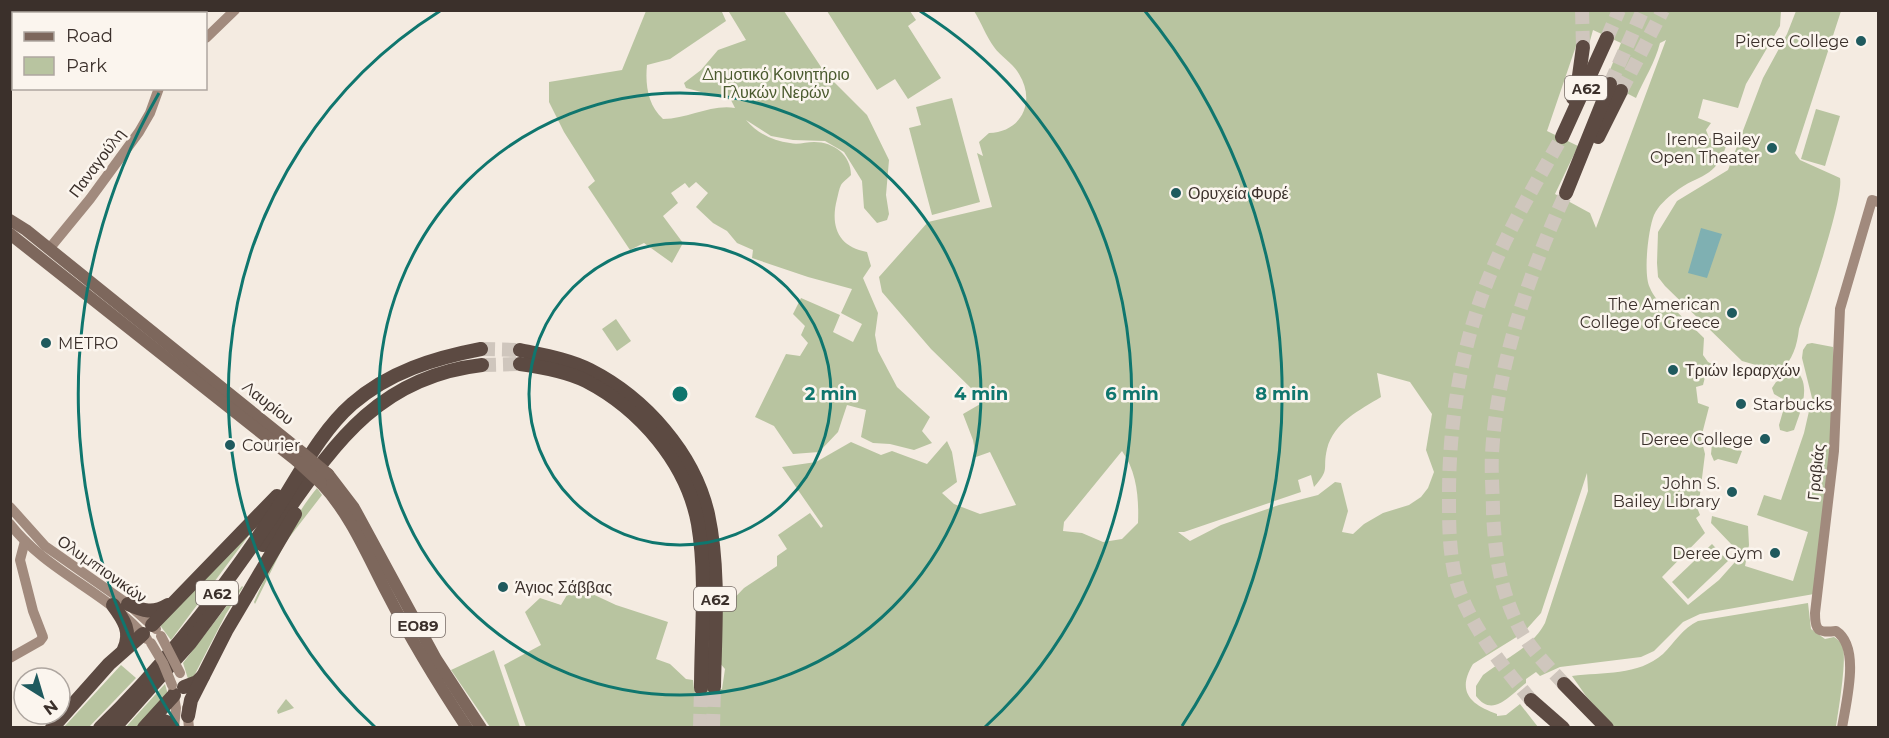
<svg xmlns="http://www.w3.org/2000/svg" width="1889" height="738" font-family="Montserrat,sans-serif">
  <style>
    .green { fill: #b8c4a0; fill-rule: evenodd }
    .water { fill: #7fb0b2 }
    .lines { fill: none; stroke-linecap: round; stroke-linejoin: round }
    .highway-tunnel { stroke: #cfc6bd; stroke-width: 14; stroke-dasharray: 14 7; stroke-linecap: butt }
    .secondary { stroke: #a18a7d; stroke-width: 10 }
    .primary { stroke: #7d675c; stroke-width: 12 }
    .highway { stroke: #5c4a42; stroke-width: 14 }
    .secondary-bridge { stroke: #a18a7d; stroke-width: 10 }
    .primary-bridge { stroke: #7d675c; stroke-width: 12 }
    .ring { fill: none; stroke: #0f766e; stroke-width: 3 }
    .poi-dot { fill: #1f5a5e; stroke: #fbf5ee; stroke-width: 2 }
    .labels { text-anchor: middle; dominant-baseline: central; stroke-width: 5; stroke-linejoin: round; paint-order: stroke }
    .shield { fill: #fbf5ee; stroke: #756b66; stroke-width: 1.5 }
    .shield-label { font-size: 15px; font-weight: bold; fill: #3b302b }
    .poi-label { font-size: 16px; fill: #3b302b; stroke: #fbf5ee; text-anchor: end }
    .park-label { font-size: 16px; fill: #4a5a2e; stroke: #fbf5ee }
    .street-label { font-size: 16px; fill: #3b302b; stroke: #fbf5ee }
    .centre { fill: #0f766e; stroke: #fbf5ee; stroke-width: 3 }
    .ring-label { font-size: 18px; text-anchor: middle; font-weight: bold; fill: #0f766e; stroke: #fbf5ee; stroke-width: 5; stroke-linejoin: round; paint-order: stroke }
  </style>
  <rect width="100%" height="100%" fill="#f4ebe1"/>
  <g class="green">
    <path d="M723,10L722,12L726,21L670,59L647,65C645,85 648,105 663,119C688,119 711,104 735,108L731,100L686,88L684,83L701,70L718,50L746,40L729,12L732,10L784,11L825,73L867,115L889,160L886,195L889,214L887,220L877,223L864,208L862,181L844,152L825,141L793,140L771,136L746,120C757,133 773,141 790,143C798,145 806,142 814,142C834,142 851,155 851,175C848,178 843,182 841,185C839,189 838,195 837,199C830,226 838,247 867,252L871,266L863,278L878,313L875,335L878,351L897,387L930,417L922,431L932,443L914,450L890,444L873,443L861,437L866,410L847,405L838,432L819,452L793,454L774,426L755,417L786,354L800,356L808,343L801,335L805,326L793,314L801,298L840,315L833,332L853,342L862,324L841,313L852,289L808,277L752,258L753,250L737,243L727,231L713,223L696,207L708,193L696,182L689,188L685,183L671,193L678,203L663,216L683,243L672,263L644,243L630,250L588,187L595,181L564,132L549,102V82L622,70L646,11Z"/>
    <path d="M827,11H910L916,20L908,26L941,78L908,99L895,79L877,90Z"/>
    <path d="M974,11H1781L1780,26L1746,84L1738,108L1703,99L1698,118L1711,123L1706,130L1709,138L1727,143C1716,180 1699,173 1675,192C1667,198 1658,206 1654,215C1648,230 1643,275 1650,288C1653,296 1661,304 1666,311L1674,309L1704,338L1703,355L1708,362L1714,365L1706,373L1703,385L1696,387L1698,403L1709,407L1701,438L1705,454L1698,510L1700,515L1696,518L1705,533L1662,577L1688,605L1719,580L1735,562L1732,545L1711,523L1712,516L1748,526L1749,545L1745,566L1793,581L1808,532L1757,515L1764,495L1781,500L1804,433L1812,398L1802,358L1803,350L1807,344L1812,343L1833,347C1837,430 1823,512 1814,594L1700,614L1683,622L1654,651L1641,657L1560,667L1540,676L1536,672L1526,679V683C1511,694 1493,719 1476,696V686L1483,675C1504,659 1532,648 1545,623L1588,491L1587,473L1541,613L1523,633L1473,664C1456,692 1471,705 1497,714V716L1506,715L1520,704L1538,727H526L504,665L541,645L525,612L540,598L561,605L573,585L616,605L668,622L656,659L670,664L686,679L693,680L694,689H722L725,669L718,661L720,613L744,588L777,566V556L787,549L778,535L810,513L821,528L823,526L782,467L816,462L851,442L881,455L892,451L927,464L947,441L952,452L957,482L942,493L954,504L980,514L1016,505L990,452L976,457L973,440L963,414L982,403L974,391L931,349L882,292L879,277L928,222L992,207L977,153L983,156L979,142L989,133C1022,132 1036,101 1019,74C1013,63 1001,57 994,47C986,36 981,22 974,11ZM1593,30L1621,43L1605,82L1636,98C1644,79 1655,63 1660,43L1666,40L1596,228L1590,213L1555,194L1578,146L1547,131L1576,46L1588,48ZM1377,373L1410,382L1432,414L1426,450L1434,472L1428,488L1421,497L1409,505L1383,513L1364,524L1353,534L1342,532L1348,511L1341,483L1335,482L1318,495L1279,505L1221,525L1190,541L1178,532H1184L1301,492L1298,480L1311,475L1314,487C1331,468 1322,470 1327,449C1334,422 1360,410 1381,397ZM1122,451C1137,472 1139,498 1138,523L1122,539L1103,542L1082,533L1063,531L1064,522Z"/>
    <path d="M1796,11H1841L1795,153L1800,160L1840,178C1844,198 1808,304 1799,329C1797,346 1793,359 1780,372L1742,361L1665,286L1658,277L1657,263L1658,232L1677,201L1728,170L1763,78L1787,34Z"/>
    <path d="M952,98L980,202L932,215L909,128L921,125L916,107Z"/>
    <path d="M1816,109L1840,116L1825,166L1801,159Z"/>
    <path d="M616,319L631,341L617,351L602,329Z"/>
    <path d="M1793,369C1814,381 1800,413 1794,430L1787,432L1780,430L1779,425L1786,401L1774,394L1772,388L1776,382L1785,378Z"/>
    <path d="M1712,444L1742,451L1737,464L1718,459L1714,461L1711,454Z"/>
    <path d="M317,488L322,495L285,543L255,604L254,602C272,563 290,521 317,488Z"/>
    <path d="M264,515L171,640L159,624Z"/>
    <path d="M1712,544L1728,561L1688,599L1672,582Z"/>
    <path d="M242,586L243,587L226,614L195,674L189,682L183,663Z"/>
    <path d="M1808,603L1811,629L1825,639L1834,637C1837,639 1840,641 1842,644C1848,655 1838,713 1836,727H1614L1586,696L1572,676C1603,672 1638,676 1663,654C1674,643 1683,628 1698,621Z"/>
    <path d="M494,650L520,727H490L451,670Z"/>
    <path d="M121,665L136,678L89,727H64Z"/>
    <path d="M165,684L168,695L138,727L125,728Z"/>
    <path d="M286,699L294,708L278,714L277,711Z"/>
  </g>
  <path class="water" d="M1701,228L1722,234L1707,278L1688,273Z"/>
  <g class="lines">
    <g class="highway-tunnel">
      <path d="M1582,10L1583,47"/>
      <path d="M1607,38L1619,10"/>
      <path d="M1610,84L1643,10"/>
      <path d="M1621,91L1663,10"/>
      <path d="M481,349L520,350"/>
      <path d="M482,365L520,364"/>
      <path d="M1564,684C1546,664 1525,644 1515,619C1499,584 1495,551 1493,513C1493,494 1491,474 1492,454C1497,366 1529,273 1566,193"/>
      <path d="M1531,700C1504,668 1474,631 1459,590C1449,560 1449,527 1449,496C1449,431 1458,366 1479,304C1499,245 1531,191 1562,137"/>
      <path d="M700,728L701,688"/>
      <path d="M713,728L714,687"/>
    </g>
    <g class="secondary">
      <path d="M206,38L235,10"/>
      <path d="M49,249L90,199L139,132L150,113L159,88"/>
      <path d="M10,507L45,546L128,604L156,629"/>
      <path d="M10,524C49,574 107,591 147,639"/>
      <path d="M10,658L40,641L43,637L33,611L20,560L25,541"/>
      <path d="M173,691L176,708L174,728"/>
      <path d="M187,708L189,728"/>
      <path d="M1842,728C1846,702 1861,647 1836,631C1818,633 1815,631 1815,613L1834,451L1840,309L1872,200L1878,202"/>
    </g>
    <g class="primary">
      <path d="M10,220L26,230L304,454"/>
      <path d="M10,234L297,461"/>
      <path d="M328,474L354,508L436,659L481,728"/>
      <path d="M321,483C351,515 367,555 387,593C411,640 438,684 467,728"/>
    </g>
    <g class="highway">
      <path d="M1573,98L1578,83L1583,47"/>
      <path d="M1562,137L1607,38"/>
      <path d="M1598,137L1621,91"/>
      <path d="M1566,193L1610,84"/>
      <path d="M520,350C543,355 568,359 590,370C645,398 694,453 708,514C720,570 715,630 714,687"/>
      <path d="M520,364C542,367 566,371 586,381C640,409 687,463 698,524C707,577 701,634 701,688"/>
      <path d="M263,545C325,460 367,378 482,365"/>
      <path d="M128,604C143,611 153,614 168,605"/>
      <path d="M113,605C124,620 132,632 124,649"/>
      <path d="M152,625L277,496"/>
      <path d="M1564,684L1607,728"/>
      <path d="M184,687L197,682L203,676"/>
      <path d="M1531,700L1563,728"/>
      <path d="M188,716L191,700L226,631L295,514"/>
      <path d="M148,724C158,719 166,718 173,728"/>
      <path d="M52,728L109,664L143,634"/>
      <path d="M100,728C165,665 223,590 273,515C298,478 318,434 352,404C389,372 434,358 481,349"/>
      <path d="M114,728L190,643L225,596"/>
      <path d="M144,728L174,695"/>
    </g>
    <g class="secondary-bridge">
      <path d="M161,636L180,673"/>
      <path d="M151,643L163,663L172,685"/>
    </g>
    <g class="primary-bridge">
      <path d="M304,454L328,474"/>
      <path d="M297,461L321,483"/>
    </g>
  </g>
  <g class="ring">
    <circle cx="680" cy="394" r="151"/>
    <circle cx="680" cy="394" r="301"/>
    <path d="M375 727A452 452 0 0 1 440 11M920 11A452 452 0 0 1 985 727"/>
    <path d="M178 726A602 602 0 0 1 159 93M1145 11A602 602 0 0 1 1182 726"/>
  </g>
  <g class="poi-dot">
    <circle cx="1861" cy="41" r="6"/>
    <circle cx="1772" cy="148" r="6"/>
    <circle cx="1176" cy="193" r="6"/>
    <circle cx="1732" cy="313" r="6"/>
    <circle cx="46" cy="343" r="6"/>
    <circle cx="1673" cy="370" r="6"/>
    <circle cx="1741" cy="404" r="6"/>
    <circle cx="1765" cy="439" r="6"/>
    <circle cx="230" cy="445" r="6"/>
    <circle cx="1732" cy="492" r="6"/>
    <circle cx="1775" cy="553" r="6"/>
    <circle cx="503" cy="587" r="6"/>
  </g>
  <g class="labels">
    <g class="shield">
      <rect x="1565" y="76" width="42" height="24" rx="4.5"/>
      <rect x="196" y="581" width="42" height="24" rx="4.5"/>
      <rect x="694" y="587" width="42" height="24" rx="4.5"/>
      <rect x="391" y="613" width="54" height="24" rx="4.5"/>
    </g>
    <g class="shield-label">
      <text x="1586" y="88">Α62</text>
      <text x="217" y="593">Α62</text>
      <text x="715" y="599">Α62</text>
      <text x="418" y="625">ΕΟ89</text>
    </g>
    <g class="poi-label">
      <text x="1849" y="41">Pierce College</text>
      <text x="1760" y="139">Irene Bailey<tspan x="1760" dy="18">Open Theater</tspan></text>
      <text x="1188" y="193" text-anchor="start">Ορυχεία Φυρέ</text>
      <text x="1720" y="304">The American<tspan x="1720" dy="18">College of Greece</tspan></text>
      <text x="58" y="343" text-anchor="start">METRO</text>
      <text x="1685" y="370" text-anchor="start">Τριών Ιεραρχών</text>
      <text x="1753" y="404" text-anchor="start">Starbucks</text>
      <text x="1753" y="439">Deree College</text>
      <text x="242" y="445" text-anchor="start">Courier</text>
      <text x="1720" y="483">John S.<tspan x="1720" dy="18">Bailey Library</tspan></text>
      <text x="1763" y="553">Deree Gym</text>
      <text x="515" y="587" text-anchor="start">Άγιος Σάββας</text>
    </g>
    <g class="park-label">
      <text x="776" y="74">Δημοτικό Κοινητήριο<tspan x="776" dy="18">Γλυκών Νερών</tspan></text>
    </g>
    <g class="street-label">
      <text transform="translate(97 163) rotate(-53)">Παναγούλη</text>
      <text transform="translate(268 403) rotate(38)">Λαυρίου</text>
      <text transform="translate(1816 472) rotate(-84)">Γραβιάς</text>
      <text transform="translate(102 569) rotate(35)">Ολυμπιονικών</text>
    </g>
  </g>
  <circle cx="680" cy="394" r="9" class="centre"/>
  <g class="ring-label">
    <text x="831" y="400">2 min</text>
    <text x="981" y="400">4 min</text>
    <text x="1132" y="400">6 min</text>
    <text x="1282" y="400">8 min</text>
  </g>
  <rect width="1889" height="738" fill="none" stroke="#3b302b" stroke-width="24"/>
  <rect x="12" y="12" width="195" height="78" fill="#fbf5ee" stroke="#aea6a0" stroke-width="1.5"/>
  <rect x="24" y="32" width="30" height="9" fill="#7d675c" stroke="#aea6a0" stroke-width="1.5"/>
  <text x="66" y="42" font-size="18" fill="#3b302b">Road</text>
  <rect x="24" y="57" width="30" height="18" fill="#b8c4a0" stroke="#aea6a0" stroke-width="1.5"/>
  <text x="66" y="72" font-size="18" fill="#3b302b">Park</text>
  <g transform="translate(42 696) rotate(143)"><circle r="28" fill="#fbf5ee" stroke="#aea6a0" stroke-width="1.5"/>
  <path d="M0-4.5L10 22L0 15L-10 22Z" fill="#1f5a5e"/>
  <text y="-9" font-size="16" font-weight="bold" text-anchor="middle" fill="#3b302b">N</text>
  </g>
</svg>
